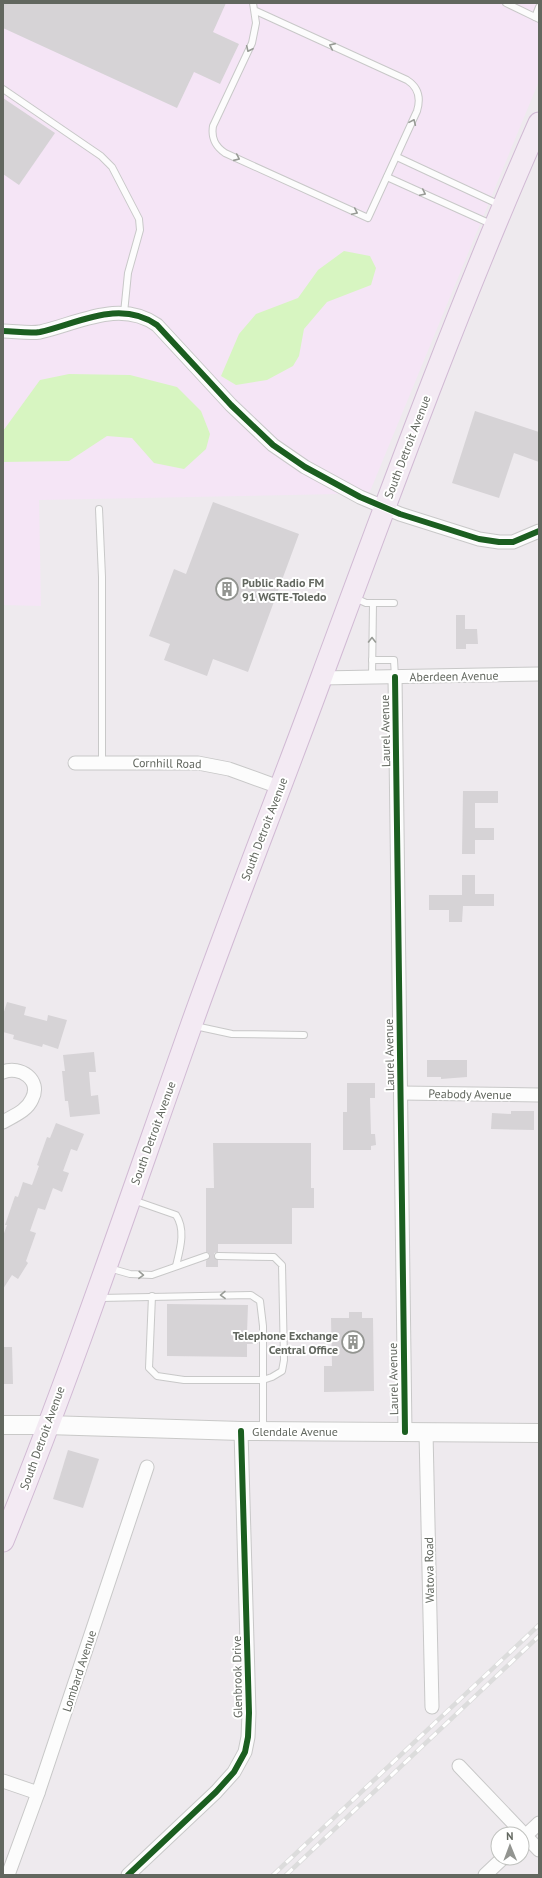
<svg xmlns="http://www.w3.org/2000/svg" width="542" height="1878" font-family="'PT Sans',sans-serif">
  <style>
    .commercial { fill: #f5e5f6 }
    .water { fill: #d7f5c1 }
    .building { fill: #d6d3d6 }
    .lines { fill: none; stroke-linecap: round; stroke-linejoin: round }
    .service-casing { stroke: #c8c8c8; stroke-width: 8 }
    .minor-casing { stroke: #c8c8c8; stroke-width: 15 }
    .secondary-casing { stroke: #c9c9c8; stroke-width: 20 }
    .primary-casing { stroke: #d1bad4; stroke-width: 23 }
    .service { stroke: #fcfcfc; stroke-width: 6 }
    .minor { stroke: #fcfcfc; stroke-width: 13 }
    .secondary { stroke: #fcfcfc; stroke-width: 18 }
    .primary { stroke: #f3eaf3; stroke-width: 21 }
    .rail-casing { stroke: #dcdcdc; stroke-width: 4.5 }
    .rail { stroke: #fff; stroke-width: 3; stroke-dasharray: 9; stroke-linecap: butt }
    .cycleway-casing { stroke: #fff; stroke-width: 8 }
    .cycleway { stroke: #1b5e20; stroke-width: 6 }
    .oneway { stroke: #989b96 }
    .labels { text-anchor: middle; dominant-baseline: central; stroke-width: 4; stroke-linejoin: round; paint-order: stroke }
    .street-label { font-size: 12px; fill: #62675f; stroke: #fff }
    .poi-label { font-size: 12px; font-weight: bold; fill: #62675f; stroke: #fff; text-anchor: start }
  </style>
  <rect width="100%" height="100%" fill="#eeeaee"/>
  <path class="commercial" d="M3,3H539V81L364,506L339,494L39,500L41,606L3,605Z"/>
  <g class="water">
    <path d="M344,251L370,256L376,268L371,285L327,302L304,329L299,356L293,366L267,380L236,385L221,376L239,334L256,314L298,298L318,270Z"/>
    <path d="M69,374L130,375L177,387L201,411L210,434L206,449L184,469L154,463L132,438L107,436L69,461L3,462V431L40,380Z"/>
  </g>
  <g class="building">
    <path d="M3,3H226L213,32L239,44L220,84L194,72L177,108L3,28Z"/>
    <path d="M3,98L55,133L19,185L3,174Z"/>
    <path d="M475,411L539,432V462L514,453L499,498L452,483Z"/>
    <path d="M213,502L299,534L248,672L213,659L207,676L164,660L170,644L149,636L174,569L186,574Z"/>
    <path d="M456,615H465V629H477L478,644H466V649H456Z"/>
    <path d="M463,791H498V803H475V828H494V840H475V854H462Z"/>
    <path d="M462,875H475V894H494V906H463L462,922H449V910H429V895H462Z"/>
    <path d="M7,1002L26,1007L24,1015L47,1021L48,1015L67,1020L58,1049L43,1044L42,1047L13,1039L14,1035L3,1032V1015Z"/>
    <path d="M94,1052L96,1072H89L91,1096L98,1095L100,1114L70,1117L68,1101H65L62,1071H65L63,1055Z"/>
    <path d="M427,1060H467V1077L441,1079V1077H427Z"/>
    <path d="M347,1083H375V1098H370L371,1134H375L376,1145L371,1146V1150H343V1112H347Z"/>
    <path d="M511,1111H534V1130L491,1129L492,1113L511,1114Z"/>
    <path d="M56,1123L84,1134L77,1151L71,1149L63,1171L69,1173L62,1192L53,1188L45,1210L38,1208L30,1231L36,1233L26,1261L28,1263L18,1279L12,1275L3,1289V1236L7,1225H5L15,1196L18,1197L23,1182L32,1185L39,1166L37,1165L47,1137L50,1138Z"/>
    <path d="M213,1143H311V1188H314V1208H292V1244H218V1252L214,1253V1256L218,1260V1267H206V1261L210,1256L209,1253L206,1252V1188H214Z"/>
    <path d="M167,1304L248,1305L247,1333H258V1344H247V1357L167,1356Z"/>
    <path d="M349,1312H362V1318H373L374,1391L324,1392V1366H332L331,1318H349Z"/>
    <path d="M3,1347H12L13,1384H3Z"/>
    <path d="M68,1450L99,1459L83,1508L53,1499Z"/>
  </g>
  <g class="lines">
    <g class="service-casing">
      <g id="service">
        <path d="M253,3L256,23L252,43L213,126C211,138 215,146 225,153L368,218L417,111C421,98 418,87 407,80L256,11"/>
        <path d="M506,3L539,19"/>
        <path d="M535,17L539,7"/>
        <path d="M3,89L101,156L112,167L139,219L140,230L128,273L124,313"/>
        <path d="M397,157L500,205"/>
        <path d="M387,177L491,224"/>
        <path d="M99,509L102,577V763"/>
        <path d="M355,598L366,603H394"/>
        <path d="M372,660H394L395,677"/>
        <path d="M372,677L373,603"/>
        <path d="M195,1026L232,1034L304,1035"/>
        <path d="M133,1200L176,1215C186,1230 180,1249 176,1266"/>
        <path d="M109,1268L130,1274L152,1275L206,1256"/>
        <path d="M152,1296L149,1368L157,1376L184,1380H263L272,1377L282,1371L284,1360L282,1265L274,1257L218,1256"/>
        <path d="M100,1298L251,1295L260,1301L263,1326V1429"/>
      </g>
    </g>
    <g class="minor-casing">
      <g id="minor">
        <path d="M3,331C14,331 29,334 40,332C79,323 120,299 157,325L231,405L273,445L305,467L360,497L400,514L479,539L499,542H513L539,531"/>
        <path d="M395,677L405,1432"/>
        <path d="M321,678L539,674"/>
        <path d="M75,763H198L229,769L279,787"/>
        <path d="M3,1072C20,1065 42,1080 32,1099C27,1111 13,1116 3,1122"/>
        <path d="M401,1093L539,1095"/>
        <path d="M426,1432L432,1707"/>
        <path d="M459,1766L539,1850"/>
        <path d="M3,1781L38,1793"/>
        <path d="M522,1839L539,1823"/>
        <path d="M8,1875L38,1793L147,1467"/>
        <path d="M128,1875L216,1792L234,1772L245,1752L248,1737L249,1713L241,1431"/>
        <path d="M485,1875L503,1858"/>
      </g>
    </g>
    <g class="secondary-casing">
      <path id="secondary" d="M3,1425H47L241,1431L539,1433"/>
    </g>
    <g class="primary-casing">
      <path id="primary" d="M3,1541C72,1371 130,1198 191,1026C233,908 279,793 322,676C391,490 459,304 539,123"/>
    </g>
    <use href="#service" class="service"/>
    <use href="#minor" class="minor"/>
    <use href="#secondary" class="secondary"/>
    <use href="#primary" class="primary"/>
    <g class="rail-casing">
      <g id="rail">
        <path d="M273,1875L539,1625"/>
        <path d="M286,1875L539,1636"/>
      </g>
    </g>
    <use href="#rail" class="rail"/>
    <g class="cycleway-casing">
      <g id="cycleway">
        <path d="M3,331C14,331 29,334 40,332C79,323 120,299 157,325L231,405L273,445L305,467L360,497L400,514L479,539L499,542H513L539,531"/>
        <path d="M395,677L405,1432"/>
        <path d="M128,1875L216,1792L234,1772L245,1752L248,1737L249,1713L241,1431"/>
      </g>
    </g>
    <use href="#cycleway" class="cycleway"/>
  </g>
  <defs><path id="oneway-chevron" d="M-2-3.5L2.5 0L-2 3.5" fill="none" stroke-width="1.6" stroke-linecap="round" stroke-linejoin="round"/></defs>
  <g class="oneway">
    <use href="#oneway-chevron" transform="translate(332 46) rotate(-156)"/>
    <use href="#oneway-chevron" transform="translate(249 49) rotate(115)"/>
    <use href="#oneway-chevron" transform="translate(413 122) rotate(-66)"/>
    <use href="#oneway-chevron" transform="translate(237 158) rotate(24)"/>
    <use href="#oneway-chevron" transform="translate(423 193) rotate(25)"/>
    <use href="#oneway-chevron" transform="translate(355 212) rotate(25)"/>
    <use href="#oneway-chevron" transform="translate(372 640) rotate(-90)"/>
    <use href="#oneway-chevron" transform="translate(141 1275) rotate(2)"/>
    <use href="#oneway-chevron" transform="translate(223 1295) rotate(179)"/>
  </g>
  <defs>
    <g id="building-ring" transform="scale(1.15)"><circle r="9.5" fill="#fff" stroke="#939591" stroke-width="1.5"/><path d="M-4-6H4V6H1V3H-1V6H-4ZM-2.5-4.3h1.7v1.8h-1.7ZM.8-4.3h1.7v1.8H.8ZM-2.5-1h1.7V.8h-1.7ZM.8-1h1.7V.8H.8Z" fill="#939591"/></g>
  </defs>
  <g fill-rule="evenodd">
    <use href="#building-ring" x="227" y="589"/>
    <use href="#building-ring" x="353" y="1342"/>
  </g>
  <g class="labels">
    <g class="street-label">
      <text transform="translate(407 447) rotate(-69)">South Detroit Avenue</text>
      <text transform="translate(454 676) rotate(-1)">Aberdeen Avenue</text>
      <text transform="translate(385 731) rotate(-91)">Laurel Avenue</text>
      <text transform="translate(167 763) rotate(1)">Cornhill Road</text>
      <text transform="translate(264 829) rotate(-69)">South Detroit Avenue</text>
      <text transform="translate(389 1055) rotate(-91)">Laurel Avenue</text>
      <text transform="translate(470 1094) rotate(1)">Peabody Avenue</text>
      <text transform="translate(153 1133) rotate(-70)">South Detroit Avenue</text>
      <text transform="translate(393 1379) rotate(-91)">Laurel Avenue</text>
      <text x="295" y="1431">Glendale Avenue</text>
      <text transform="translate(42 1438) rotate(-70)">South Detroit Avenue</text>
      <text transform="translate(429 1570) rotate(-91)">Watova Road</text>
      <text transform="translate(79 1671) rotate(-72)">Lombard Avenue</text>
      <text transform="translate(237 1677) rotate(-91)">Glenbrook Drive</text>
    </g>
    <g class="poi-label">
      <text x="242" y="582">Public Radio FM<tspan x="242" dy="14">91 WGTE-Toledo</tspan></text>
      <text x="338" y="1335" text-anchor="end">Telephone Exchange<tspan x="338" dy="14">Central Office</tspan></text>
    </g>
  </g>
  <rect width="542" height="1878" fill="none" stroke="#62675f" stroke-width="8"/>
  <g transform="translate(510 1846) rotate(359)"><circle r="19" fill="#ffffff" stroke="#c0c2bf"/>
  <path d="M0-3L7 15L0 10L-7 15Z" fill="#939591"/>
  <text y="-6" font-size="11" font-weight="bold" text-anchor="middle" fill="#62675f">N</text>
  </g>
</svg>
